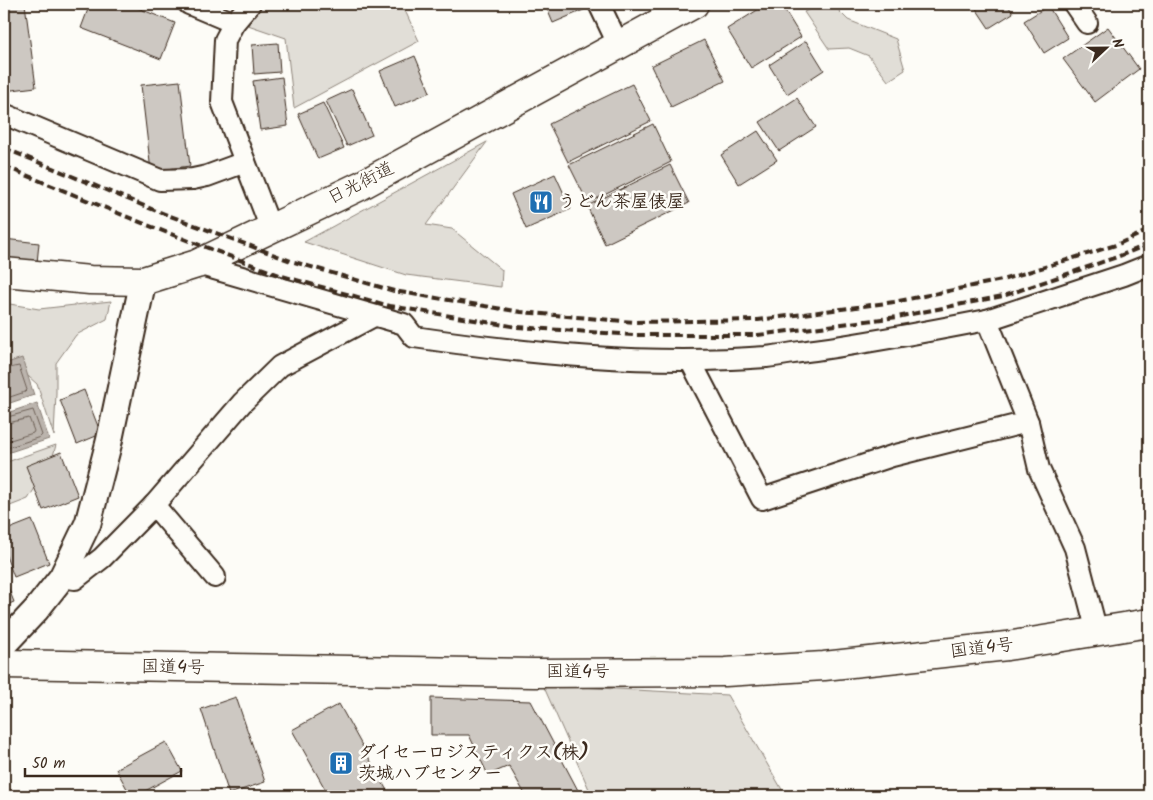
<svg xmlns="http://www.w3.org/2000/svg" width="1153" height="800" font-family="Kalam,'Klee One',sans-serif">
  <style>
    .green { fill: #e1ded7; stroke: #8e847a }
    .water { fill: #bbb4ad; stroke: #887d74 }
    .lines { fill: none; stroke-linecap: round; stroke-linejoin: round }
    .shore { stroke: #6e6157; stroke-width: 1 }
    .building { fill: #cdc8c2; stroke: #3b2a1e }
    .minor-casing { stroke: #3b2a1e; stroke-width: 24 }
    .tertiary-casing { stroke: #3b2a1e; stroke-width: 29 }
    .secondary-casing { stroke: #3b2a1e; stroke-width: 31 }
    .trunk-casing { stroke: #3b2a1e; stroke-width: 31 }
    .minor { stroke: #fdfcf7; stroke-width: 20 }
    .tertiary { stroke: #fdfcf7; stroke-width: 25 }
    .secondary { stroke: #fdfcf7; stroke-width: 28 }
    .trunk { stroke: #fdfcf7; stroke-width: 28 }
    .rail { stroke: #3b2a1e; stroke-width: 4; stroke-dasharray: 8 4; stroke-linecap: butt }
    .labels { text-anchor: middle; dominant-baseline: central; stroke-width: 5; stroke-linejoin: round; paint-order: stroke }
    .street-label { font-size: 18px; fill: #3b2a1e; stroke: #fdfcf7 }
    .poi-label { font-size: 18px; font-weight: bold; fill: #3b2a1e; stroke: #fdfcf7; text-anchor: start }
  </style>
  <rect width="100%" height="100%" fill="#fdfcf7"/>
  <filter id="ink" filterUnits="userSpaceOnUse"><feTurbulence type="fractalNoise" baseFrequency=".02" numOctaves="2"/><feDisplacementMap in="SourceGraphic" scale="10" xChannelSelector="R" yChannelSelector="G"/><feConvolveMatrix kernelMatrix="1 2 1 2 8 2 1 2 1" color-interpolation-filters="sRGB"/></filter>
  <g filter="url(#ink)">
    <g class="green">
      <path d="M263,4H402L419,41L294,108L286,38L248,25Z"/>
      <path d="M820,4H832L848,20L896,39L905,70L888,81L869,56L849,48L829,49L804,12Z"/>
      <path d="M487,142L426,225L452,229L502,270L501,287L406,275L304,242Z"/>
      <path d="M111,301L107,319L76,335L56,363V393L54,436L37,384L12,362L4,363V303L39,309Z"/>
      <path d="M56,445L51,463L28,499L10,506L4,511V463Z"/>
      <path d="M543,685L727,695L784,793L783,796H592Z"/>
    </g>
    <g class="water">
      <path d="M22,358L34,395L4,405V364Z"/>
      <path d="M37,403L49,439L4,454V414Z"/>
    </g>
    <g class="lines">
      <g class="shore">
        <path d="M4,369L19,366L27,390L25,392L4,399"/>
        <path d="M4,418L33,410L42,435L40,437L4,449"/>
        <path d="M4,424L29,418L34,431L33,433L4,442"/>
      </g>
    </g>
    <g class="building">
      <path d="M4,4H25L36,87L4,91Z"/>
      <path d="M90,4H128L175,23L161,59L81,28Z"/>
      <path d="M545,4H586L588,8L553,23Z"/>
      <path d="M767,4H781L801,37L751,68L727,29Z"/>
      <path d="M973,4H1007L1013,13L989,28Z"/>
      <path d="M1048,6L1068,38L1044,53L1024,21Z"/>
      <path d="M1108,27L1139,69L1095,102L1063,59Z"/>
      <path d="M704,40L725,81L671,107L651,66Z"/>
      <path d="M806,41L824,70L787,94L769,65Z"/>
      <path d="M278,43L280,72L254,74L252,45Z"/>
      <path d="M415,56L430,92L395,107L380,71Z"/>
      <path d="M282,77L288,126L260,130L253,81Z"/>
      <path d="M180,81L190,166L151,171L141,85Z"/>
      <path d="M632,84L651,121L568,162L549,124Z"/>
      <path d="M352,89L372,135L347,146L326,101Z"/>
      <path d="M797,98L816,127L779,151L760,122Z"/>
      <path d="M323,103L344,148L318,159L298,114Z"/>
      <path d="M653,124L671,162L588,203L569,165Z"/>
      <path d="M758,131L777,160L739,184L721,155Z"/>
      <path d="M670,165L689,203L605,244L587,206Z"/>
      <path d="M555,174L571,209L526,229L511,194Z"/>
      <path d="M4,200L9,201L4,220Z"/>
      <path d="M4,239L39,243L37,263L4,267Z"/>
      <path d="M84,390L101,434L77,444L60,400Z"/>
      <path d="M61,452L78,496L43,510L26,466Z"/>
      <path d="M32,520L49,563L14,577L4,551V531Z"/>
      <path d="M4,577L14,602L4,606Z"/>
      <path d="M236,697L265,782L229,794L201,709Z"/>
      <path d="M431,698L531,701L581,796H526L509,766L488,775L469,735H431Z"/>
      <path d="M339,704L390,796H329L292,730Z"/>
      <path d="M166,742L182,771L136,796H131L116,769Z"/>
    </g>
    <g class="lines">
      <g class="minor-casing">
        <g id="minor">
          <path d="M189,4L234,23"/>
          <path d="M250,4L234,23L225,40L222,102L271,229"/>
          <path d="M599,4L619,46"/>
          <path d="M1074,4L1087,23"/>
          <path d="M4,114L160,180L193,179L207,176L245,162"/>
          <path d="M197,264L404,324L414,337C530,354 649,366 766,357C782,355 799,352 815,350C873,342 930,331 987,320L1028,422L1039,469L1075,548L1097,632"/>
          <path d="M987,320L1124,275L1149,265"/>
          <path d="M690,360L762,499L892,456L1028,422"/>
          <path d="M154,505L215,577"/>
          <path d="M62,577L75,579L102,558L154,505L242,403L280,366L374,316"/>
        </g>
      </g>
      <g class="tertiary-casing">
        <path id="tertiary" d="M4,644L36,610L62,577L88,523L109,442L143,281"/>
      </g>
      <g class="secondary-casing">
        <path id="secondary" d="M4,272L90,280L143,281L197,264L360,186L694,4"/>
      </g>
      <g class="trunk-casing">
        <path id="trunk" d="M4,664L534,673L725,672L824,666L1007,646L1149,623"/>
      </g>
      <use href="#minor" class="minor"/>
      <use href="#tertiary" class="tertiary"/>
      <use href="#secondary" class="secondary"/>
      <use href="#trunk" class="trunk"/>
      <g class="rail">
        <path d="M4,148L154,210L291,261L394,291L521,312L634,322L758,320L894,302L1002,280L1116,245L1149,230"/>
        <path d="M4,166L147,225L282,276L390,306L517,327L634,335H758L897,317L1003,296L1117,257L1149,244"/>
      </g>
    </g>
  </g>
  <defs>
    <g id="restaurant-square" transform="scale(1.25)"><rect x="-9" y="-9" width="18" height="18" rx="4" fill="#1f6fb2" stroke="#fdfcf7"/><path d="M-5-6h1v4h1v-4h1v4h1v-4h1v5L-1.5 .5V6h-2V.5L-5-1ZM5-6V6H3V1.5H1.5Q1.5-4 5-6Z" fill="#fff"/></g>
    <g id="building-square" transform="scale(1.25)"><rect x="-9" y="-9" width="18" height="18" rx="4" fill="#1f6fb2" stroke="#fdfcf7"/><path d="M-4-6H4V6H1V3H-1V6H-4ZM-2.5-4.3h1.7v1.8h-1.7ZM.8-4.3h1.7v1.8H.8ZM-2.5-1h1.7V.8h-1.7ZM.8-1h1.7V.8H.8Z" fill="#fff"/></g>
  </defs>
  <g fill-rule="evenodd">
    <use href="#restaurant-square" x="541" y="202"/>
    <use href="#building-square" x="341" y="763"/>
  </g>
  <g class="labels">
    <g class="street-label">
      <text transform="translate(361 184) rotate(-27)">日光街道</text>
      <text transform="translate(982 649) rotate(-7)">国道4号</text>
      <text transform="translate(173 668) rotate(1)">国道4号</text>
      <text x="578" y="672">国道4号</text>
    </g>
    <g class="poi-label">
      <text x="558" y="202">うどん茶屋俵屋</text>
      <text x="358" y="753">ダイセーロジスティクス(株)<tspan x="358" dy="21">茨城ハブセンター</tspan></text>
    </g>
  </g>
  <rect width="1153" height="800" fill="none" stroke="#fdfcf7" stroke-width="20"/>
  <rect x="10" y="10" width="1133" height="780" fill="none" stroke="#3b2a1e" stroke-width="2" filter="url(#ink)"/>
  <g transform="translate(1106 48) rotate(68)" stroke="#fdfcf7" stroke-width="4" paint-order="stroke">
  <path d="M0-4L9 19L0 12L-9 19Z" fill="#3b2a1e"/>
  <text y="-8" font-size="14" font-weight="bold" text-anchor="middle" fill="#3b2a1e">N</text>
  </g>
  <path d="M25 768v8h156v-8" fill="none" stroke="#3b2a1e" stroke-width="2.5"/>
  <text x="32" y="768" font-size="15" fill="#3b2a1e" stroke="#fdfcf7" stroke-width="4" paint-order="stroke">50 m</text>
</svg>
